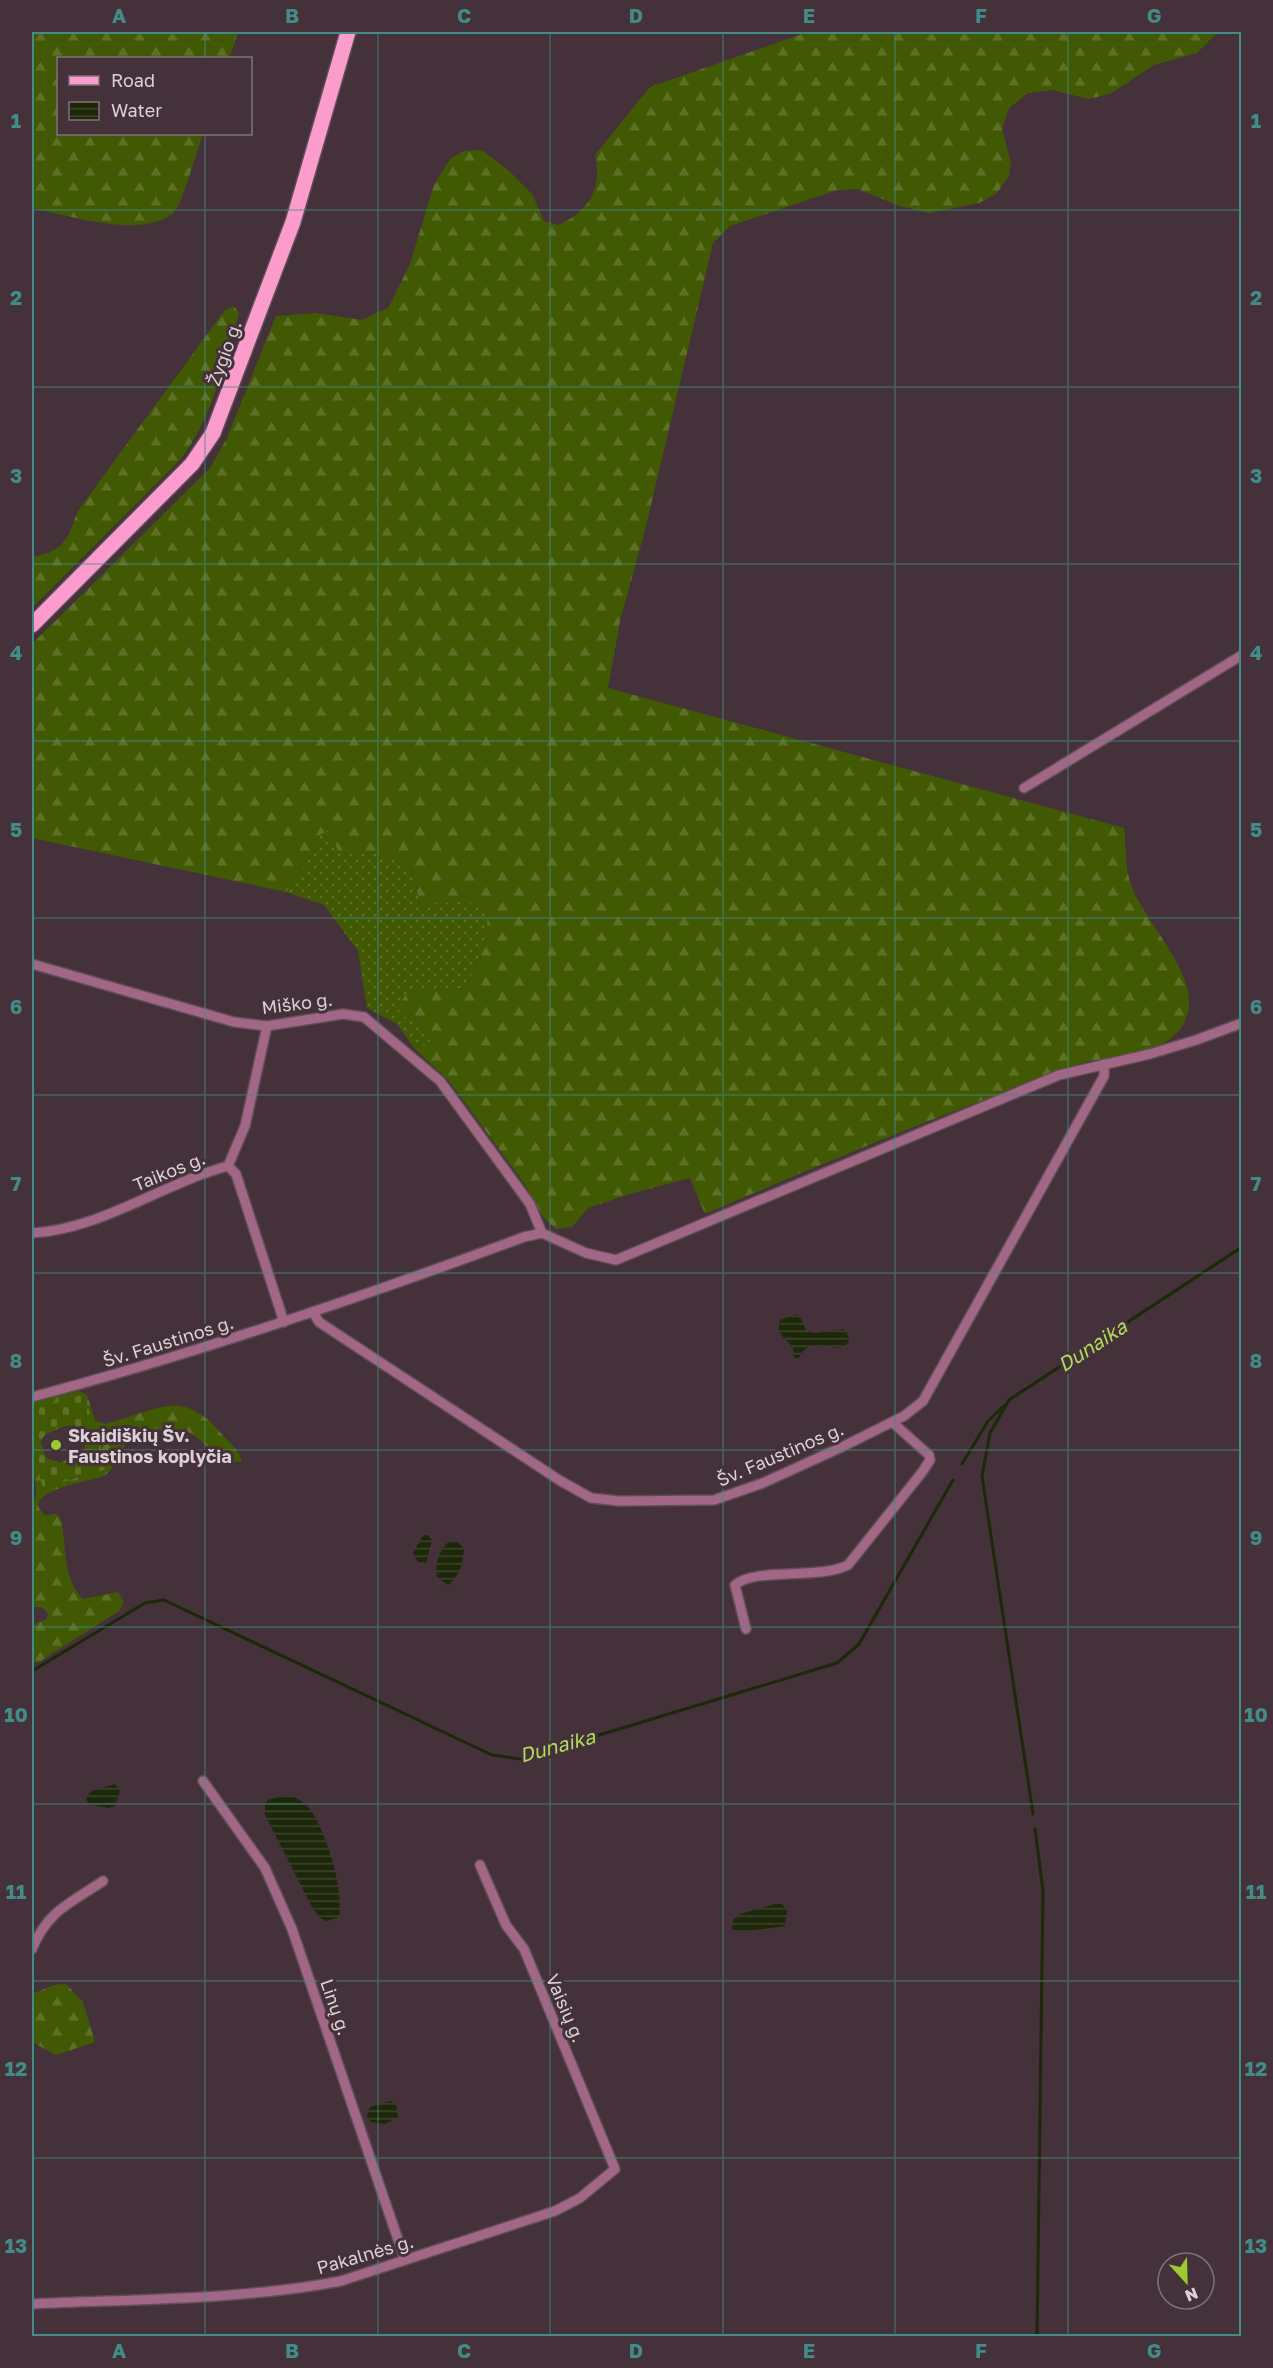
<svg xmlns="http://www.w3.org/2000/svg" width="1273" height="2368" font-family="'Golos Text',sans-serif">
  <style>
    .grass { fill: url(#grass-dots) }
    .forest { fill: url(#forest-firs); fill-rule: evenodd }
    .cemetery { fill: url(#cemetery-stones); fill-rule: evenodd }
    .water { fill: url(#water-rules) }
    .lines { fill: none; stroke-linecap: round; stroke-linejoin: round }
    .stream { stroke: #1d2709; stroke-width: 3 }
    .minor-casing { stroke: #5f4e56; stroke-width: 12 }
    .primary-casing { stroke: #5f4e56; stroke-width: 18 }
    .minor { stroke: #a16784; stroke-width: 9 }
    .primary { stroke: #fb9ccc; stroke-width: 15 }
    .grid { fill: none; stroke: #428c88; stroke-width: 1.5; stroke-opacity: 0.55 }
    .poi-dot { fill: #9dca30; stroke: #44313a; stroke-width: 2 }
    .labels { text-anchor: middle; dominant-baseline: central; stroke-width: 6; stroke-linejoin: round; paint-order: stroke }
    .street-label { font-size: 18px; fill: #dcd0d6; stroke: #44313a }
    .poi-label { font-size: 18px; font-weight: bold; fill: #dcd0d6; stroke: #44313a; text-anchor: start }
    .water-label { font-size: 20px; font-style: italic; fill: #b0d95e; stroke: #44313a }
    .neatline { fill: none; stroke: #428c88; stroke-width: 2 }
    .grid-label { font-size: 20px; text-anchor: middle; font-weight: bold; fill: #428c88 }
  </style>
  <defs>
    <pattern id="grass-dots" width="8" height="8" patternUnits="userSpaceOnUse" patternTransform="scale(1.5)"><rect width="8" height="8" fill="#425904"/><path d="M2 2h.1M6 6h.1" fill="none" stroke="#5d7028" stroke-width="1.8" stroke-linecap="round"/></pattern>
    <pattern id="forest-firs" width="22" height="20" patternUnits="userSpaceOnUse" patternTransform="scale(1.5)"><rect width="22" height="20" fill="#425904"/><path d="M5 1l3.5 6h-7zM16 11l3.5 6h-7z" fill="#5d7028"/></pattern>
    <pattern id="cemetery-stones" width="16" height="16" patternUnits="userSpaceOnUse" patternTransform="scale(1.5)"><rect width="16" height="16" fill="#425904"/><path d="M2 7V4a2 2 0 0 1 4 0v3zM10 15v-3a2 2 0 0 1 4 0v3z" fill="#5d7028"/></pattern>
    <pattern id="water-rules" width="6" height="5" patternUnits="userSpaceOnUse" patternTransform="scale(1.5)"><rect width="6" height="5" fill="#1d2709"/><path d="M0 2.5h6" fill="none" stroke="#3d452c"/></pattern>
  </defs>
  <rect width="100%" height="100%" fill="#44313a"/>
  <path class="grass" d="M329,829L339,853L380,854L412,869L420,904L467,901L487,912C489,942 479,961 465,988L407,992L402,1016L417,1020C421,1029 427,1033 431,1042L414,1048L397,1024L367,1008L358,951L324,905L286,892L317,847L318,836Z"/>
  <g class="forest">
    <path d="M32,32H238L229,58H58V134H203C198,147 182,204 175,211C145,241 67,215 32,208Z"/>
    <path d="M808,32H1218L1197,53L1154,65L1110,94L1088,99L1053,90L1028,93L1009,108L1002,129L1011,163L1009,176L996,194L979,203L929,213L900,206L857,189L834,191L730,226L713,243L646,526L620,621L608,688L1124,828C1126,845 1125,865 1130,882C1142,920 1197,970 1188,1012C1177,1058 1114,1054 1079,1064C1045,1073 1011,1089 978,1102C886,1137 796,1175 705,1214L690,1178L630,1194L588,1208L572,1227L556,1229L543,1217L526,1186L449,1081L414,1048L431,1042C427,1033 420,1029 417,1020L402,1016L398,1008L407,992L465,988C479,961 489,942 487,912L467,901L420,904L412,869L380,854L339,853L329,830L318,836L317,847L286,892L32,838V644L210,468L227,438L276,316L316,313L362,320L389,307L410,264L434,185L450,159L464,151L482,150L509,171L532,194L544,221L558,225C588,212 603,189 595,155L650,87Z"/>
    <path d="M234,306L239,314C223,364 213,419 179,461L32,608V557C62,552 69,540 77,512L225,310Z"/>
    <path d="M79,1391L87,1395L95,1420L104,1424C153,1413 180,1385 220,1432C227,1440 240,1451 242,1461L227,1463C215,1455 206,1444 195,1436C175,1421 147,1436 127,1442L109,1472L102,1477C90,1480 16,1493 45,1515L57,1514L61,1520C67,1546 62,1579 83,1599L118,1592L124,1602L119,1611L39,1662H32V1625L47,1619L48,1613L41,1607H32V1504C41,1490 32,1477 32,1462C31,1442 32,1423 32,1403ZM75,1425C86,1432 88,1440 83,1452L60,1463L46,1458L40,1443L44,1435L65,1426Z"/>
    <path d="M66,1984L83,2002L95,2042L56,2055L32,2042V1994L54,1985Z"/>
  </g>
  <path class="cemetery" d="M84,1394L107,1469L43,1488L32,1449V1410ZM75,1425C85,1432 88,1440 83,1452L60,1463L46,1458L40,1443C46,1429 60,1426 75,1425Z"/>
  <g class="water">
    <path d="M796,1314L802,1320L806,1331L816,1333L844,1329L850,1339L846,1345L839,1348C826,1347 806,1339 799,1358H794L793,1347C784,1337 776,1334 780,1320Z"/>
    <path d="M427,1534L432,1540L426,1563L418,1562L413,1553L422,1537Z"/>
    <path d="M457,1541L464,1549C463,1563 460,1576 448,1585L437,1577C435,1563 438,1554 447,1543Z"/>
    <path d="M115,1784L120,1791L115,1806L109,1808L88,1804L86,1797L92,1791Z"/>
    <path d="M289,1795C296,1798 304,1801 309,1808C326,1830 344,1889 339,1917L327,1921L320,1918L312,1907L265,1815V1804L269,1799Z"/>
    <path d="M775,1904H782L787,1911L785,1926L741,1932L732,1929L733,1920L740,1914Z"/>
    <path d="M390,2101L396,2104L398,2117L385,2124L370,2122L367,2116L370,2107Z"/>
  </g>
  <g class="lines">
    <g class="stream">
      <path d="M1009,1400L990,1433L982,1476L1033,1814"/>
      <path d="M1009,1400L1242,1247"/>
      <path d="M962,1464L988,1421L1005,1405"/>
      <path d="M32,1671L145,1603L164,1600L492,1755L520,1759L837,1663L859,1644L953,1480"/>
      <path d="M1035,1829L1043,1891L1037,2336"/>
    </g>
    <g class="minor-casing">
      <g id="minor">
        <path d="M1024,788L1242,655"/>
        <path d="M32,964L234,1022L267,1026L343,1014L364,1017L440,1081L530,1204L542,1233"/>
        <path d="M228,1166L245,1126L267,1026"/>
        <path d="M32,1233C102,1229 161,1184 228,1166L236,1174L284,1322"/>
        <path d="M313,1312L319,1322L559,1480L591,1498L619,1501L714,1500L763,1483L844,1446L904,1416L923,1401L1104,1076V1064"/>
        <path d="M32,1397C199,1353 362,1297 524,1237L542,1233L586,1253L616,1260L1059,1075L1150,1054L1196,1040L1242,1023"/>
        <path d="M746,1629L735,1585C755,1567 819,1580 848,1565L923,1471L930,1460L929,1455L892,1422"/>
        <path d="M203,1781L265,1868L292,1929L405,2260"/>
        <path d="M32,1949C48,1910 71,1903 103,1881"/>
        <path d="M32,2304C131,2299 244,2300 341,2281L555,2211L580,2198L615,2169L524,1949L506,1925L480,1865"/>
      </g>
    </g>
    <g class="primary-casing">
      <path id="primary" d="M32,625L192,464L213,433L293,222L348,32"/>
    </g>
    <use href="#minor" class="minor"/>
    <use href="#primary" class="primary"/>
  </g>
  <path class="grid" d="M205,32V58M378,32V2336M550,32V2336M723,32V2336M895,32V2336M1068,32V2336M205,134V2336M32,210H1242M32,387H1242M32,564H1242M32,741H1242M32,918H1242M32,1095H1242M32,1273H1242M32,1450H1242M32,1627H1242M32,1804H1242M32,1981H1242M32,2158H1242"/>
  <circle class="poi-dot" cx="56" cy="1445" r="6"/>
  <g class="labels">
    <g class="street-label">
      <text transform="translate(224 353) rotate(-70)">Žygio g.</text>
      <text transform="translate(297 1003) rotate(-7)">Miško g.</text>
      <text transform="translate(169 1171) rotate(-22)">Taikos g.</text>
      <text transform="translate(168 1341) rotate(-17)">Šv. Faustinos g.</text>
      <text transform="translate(780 1454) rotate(-23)">Šv. Faustinos g.</text>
      <text transform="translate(336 2007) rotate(71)">Linų g.</text>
      <text transform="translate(566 2008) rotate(67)">Vaisių g.</text>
      <text transform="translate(365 2254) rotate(-16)">Pakalnės g.</text>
    </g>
    <g class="poi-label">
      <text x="68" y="1435">Skaidiškių Šv.<tspan x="68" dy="21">Faustinos koplyčia</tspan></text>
    </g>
    <g class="water-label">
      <text transform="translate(1092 1345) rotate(-33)">Dunaika</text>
      <text transform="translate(557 1745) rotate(-15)">Dunaika</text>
    </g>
  </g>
  <rect width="1273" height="2368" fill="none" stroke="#44313a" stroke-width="66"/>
  <rect x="57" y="57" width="195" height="78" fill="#44313a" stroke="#817178" stroke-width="1.5"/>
  <rect x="69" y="76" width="30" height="9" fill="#fb9ccc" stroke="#817178" stroke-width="1.5"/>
  <text x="111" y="87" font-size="18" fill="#dcd0d6">Road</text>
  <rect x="69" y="102" width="30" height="18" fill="url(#water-rules)" stroke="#817178" stroke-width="1.5"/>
  <text x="111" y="117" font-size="18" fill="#dcd0d6">Water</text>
  <g transform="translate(1186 2281) rotate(158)"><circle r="28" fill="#44313a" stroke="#817178" stroke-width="1.5"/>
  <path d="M0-4.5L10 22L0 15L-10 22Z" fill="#9dca30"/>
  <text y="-9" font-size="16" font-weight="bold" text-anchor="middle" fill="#dcd0d6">N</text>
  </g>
  <rect x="33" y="33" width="1207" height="2302" class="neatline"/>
  <g class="grid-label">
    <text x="119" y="23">A</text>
    <text x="292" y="23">B</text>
    <text x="464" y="23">C</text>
    <text x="636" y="23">D</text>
    <text x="809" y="23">E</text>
    <text x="981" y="23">F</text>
    <text x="1154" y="23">G</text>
    <text x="16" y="128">1</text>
    <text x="1256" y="128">1</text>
    <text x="16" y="305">2</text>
    <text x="1256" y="305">2</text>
    <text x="16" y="483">3</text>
    <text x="1256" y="483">3</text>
    <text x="16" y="660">4</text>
    <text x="1256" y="660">4</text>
    <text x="16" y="837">5</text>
    <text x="1256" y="837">5</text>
    <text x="16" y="1014">6</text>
    <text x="1256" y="1014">6</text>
    <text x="16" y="1191">7</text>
    <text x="1256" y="1191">7</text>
    <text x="16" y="1368">8</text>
    <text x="1256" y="1368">8</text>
    <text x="16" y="1545">9</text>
    <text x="1256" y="1545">9</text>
    <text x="16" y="1722">10</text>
    <text x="1256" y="1722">10</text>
    <text x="16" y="1899">11</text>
    <text x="1256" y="1899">11</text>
    <text x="16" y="2076">12</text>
    <text x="1256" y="2076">12</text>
    <text x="16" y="2253">13</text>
    <text x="1256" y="2253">13</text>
    <text x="119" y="2358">A</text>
    <text x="292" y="2358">B</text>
    <text x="464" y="2358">C</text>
    <text x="636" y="2358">D</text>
    <text x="809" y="2358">E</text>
    <text x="981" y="2358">F</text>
    <text x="1154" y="2358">G</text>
  </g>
</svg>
